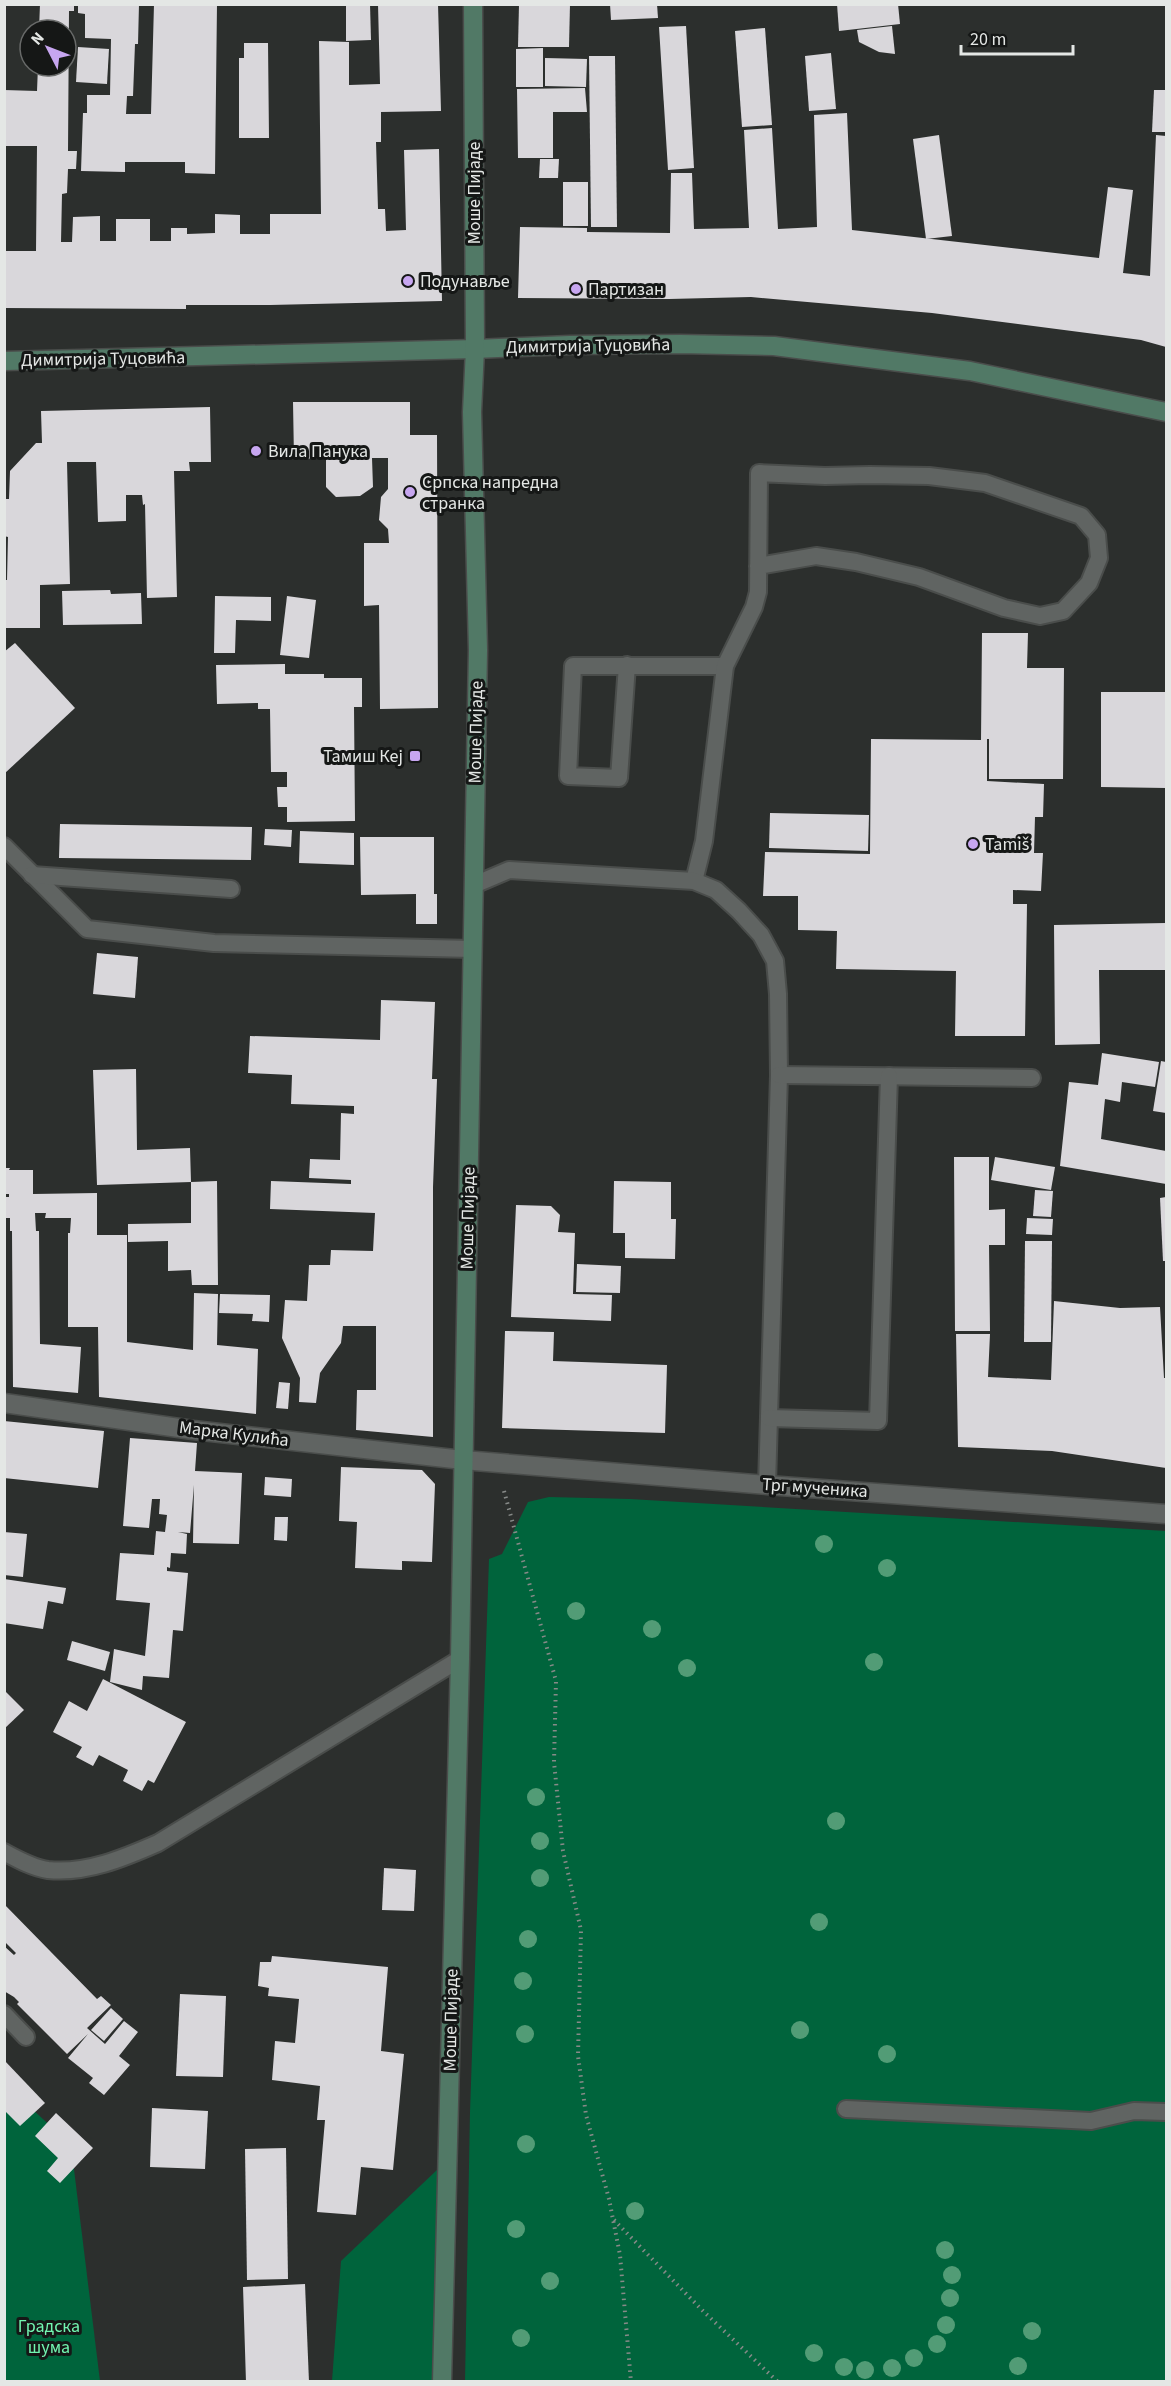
<svg xmlns="http://www.w3.org/2000/svg" width="1171" height="2386" font-family="'Source Sans 3',sans-serif">
  <style>
    .green { fill: #00643c }
    .building { fill: #d9d7db }
    .lines { fill: none; stroke-linecap: round; stroke-linejoin: round }
    .lane-casing { stroke: #4a4d4b; stroke-width: 20 }
    .street-casing { stroke: #4a4d4b; stroke-width: 21 }
    .secondary-casing { stroke: #4a4d4b; stroke-width: 21 }
    .path { stroke: #878a88; stroke-width: 4; stroke-dasharray: 1.5 4.5; stroke-linecap: butt }
    .lane { stroke: #606462; stroke-width: 16 }
    .street { stroke: #606462; stroke-width: 18 }
    .secondary { stroke: #517966; stroke-width: 18 }
    .tree { fill: #529c76 }
    .poi-dot { fill: #c7a6f0; stroke: #151716; stroke-width: 2 }
    .labels { text-anchor: middle; dominant-baseline: central; stroke-width: 6; stroke-linejoin: round; paint-order: stroke }
    .street-label { font-size: 18px; fill: #e4e7e5; stroke: #151716 }
    .poi-label { font-size: 18px; fill: #e4e7e5; stroke: #151716; text-anchor: start }
    .park-label { font-size: 18px; fill: #72f6b1; stroke: #151716 }
  </style>
  <rect width="100%" height="100%" fill="#2c2f2d"/>
  <g class="green">
    <path d="M549,1497L630,1499L1166,1531V2381L465,2382L470,2112L489,1559L502,1554L528,1502Z"/>
    <path d="M4,2083L71,2145L100,2381H5Z"/>
    <path d="M438,2169L432,2381H332L341,2261Z"/>
  </g>
  <g class="building">
    <path d="M40,4H74V11H69L68,151H77L76,169H68L67,193L62,194L61,242H72L73,217L100,216V241H116V219H150V241H171V228H187V234L215,233V214L240,215V234H270V214H321L319,41L349,42V85L380,84L378,4H438L441,111L381,112V142H376L378,209H385L386,231L406,230L404,150L439,149L442,301L270,305H186V309L4,308V251H36L37,146H4V90L37,91L38,66H66V30H39Z"/>
    <path d="M78,4H139L138,44H135L133,96H127L126,114H151L154,4H217L215,174L185,173V162H125V172L81,171L83,113H87V95H110L111,39L85,38V14L78,13Z"/>
    <path d="M346,4H370L371,40L346,41Z"/>
    <path d="M519,4H570L569,47H518Z"/>
    <path d="M610,4H657L658,18L611,20Z"/>
    <path d="M837,4H898L900,24L839,31Z"/>
    <path d="M686,26L694,168L668,170L659,27Z"/>
    <path d="M892,26L895,54L879,52L859,42L857,30Z"/>
    <path d="M765,28L772,125L742,127L735,31Z"/>
    <path d="M244,43H268L269,138H239V58H244Z"/>
    <path d="M78,47L109,49L107,84L76,82Z"/>
    <path d="M543,48V87H516V49Z"/>
    <path d="M831,53L836,109L809,111L805,56Z"/>
    <path d="M589,56H615L617,227H591Z"/>
    <path d="M545,58L587,59L586,87L545,86Z"/>
    <path d="M585,88L587,112H553V158H518L517,89Z"/>
    <path d="M1154,90H1166V132H1152Z"/>
    <path d="M847,113L852,230L1099,258L1108,187L1133,190L1123,273L1150,276L1156,135L1166,136V347L1141,340L932,313L751,297L669,299L518,298L520,227L587,228V232L670,233L671,173H692L694,229L749,228L744,130L772,128L778,229L817,227L814,115Z"/>
    <path d="M939,135L952,236L926,239L913,139Z"/>
    <path d="M540,159H559L558,178H539Z"/>
    <rect x="563" y="182" width="25" height="44"/>
    <path d="M293,402H410V435H437L438,708L380,709L379,605L364,606V543H389L388,529L379,520L381,497L388,489V458H372L373,487L360,496L336,497L326,487V458L294,459Z"/>
    <path d="M210,407L211,462H189L190,471H174L177,597L147,598L145,504L143,505L142,495H126V521L98,522L96,462H67L70,584L40,585V628H4L5,580H7L8,537L4,536V499H9L10,471L36,443H42L41,411Z"/>
    <path d="M110,590L111,594L141,593L142,624L63,625L62,591Z"/>
    <path d="M215,596L271,597V621L236,620L235,653H214Z"/>
    <path d="M287,596L316,600L309,658L280,655Z"/>
    <path d="M982,633H1028L1027,668H1064L1063,779H989V739H987V781L1044,784L1043,817H1035L1034,853H1043L1041,891L1013,890V904H1027L1025,1036H955L956,971L836,969L837,931L798,930V896H763L765,852L870,854L871,739L981,740Z"/>
    <path d="M15,643L75,708L4,774V652Z"/>
    <path d="M285,664V674H324V678H362V707H354L355,821L287,822V807H278L277,787H287V772H271L270,709H258V703L217,704L216,665Z"/>
    <path d="M1101,692H1166V788L1101,787Z"/>
    <path d="M770,813L869,815L868,851L769,848Z"/>
    <path d="M60,824L252,827L251,860L59,858Z"/>
    <path d="M265,829L292,830L291,847L264,845Z"/>
    <path d="M300,831L354,833V865L299,863Z"/>
    <path d="M360,837H434V894H437V924H416V894L361,895Z"/>
    <path d="M1166,923V970H1099L1100,1044L1055,1045L1054,925Z"/>
    <path d="M97,953L138,957L135,998L93,994Z"/>
    <path d="M381,1000L435,1002L432,1079H437L433,1187V1437L356,1430L357,1390H376V1326H343L341,1343L320,1373L316,1403L299,1402L300,1378L282,1338L285,1300L307,1301L309,1265H330L331,1250L373,1251L375,1213L270,1209L271,1181L351,1184V1180L309,1178L310,1159L340,1160L341,1113L354,1114V1106L291,1104L292,1075L248,1073L250,1036L380,1040Z"/>
    <path d="M1102,1053L1159,1062L1155,1087L1122,1082L1120,1102L1105,1099L1101,1139L1166,1151V1184L1060,1166L1069,1082L1098,1085Z"/>
    <path d="M1161,1061L1166,1062V1113L1153,1111Z"/>
    <path d="M136,1069L137,1150L190,1148L191,1182L97,1185L93,1070Z"/>
    <path d="M954,1157H989V1210L1005,1209V1245H989L990,1331H955Z"/>
    <path d="M995,1157L1055,1167L1051,1190L991,1180Z"/>
    <path d="M4,1168H10L9,1170H33V1194L97,1193V1235H127V1342L193,1350L194,1293L218,1294L217,1345L258,1349L256,1414L99,1397L98,1327H68V1233H70L71,1218H45L46,1213H35L36,1231H39L40,1344L81,1347L78,1393L13,1387L12,1231H10V1218H4V1197H9V1194H4Z"/>
    <path d="M217,1181L218,1285H192L191,1270L168,1271V1241L128,1242V1224L191,1223V1182Z"/>
    <path d="M614,1181L671,1182V1219H676L675,1259L625,1258V1233H613Z"/>
    <path d="M1035,1190L1053,1191L1051,1217L1033,1216Z"/>
    <path d="M1166,1197V1261H1163L1160,1198Z"/>
    <path d="M516,1205L551,1206L560,1215L558,1232L575,1233L573,1294L612,1295L611,1321L511,1317Z"/>
    <path d="M1027,1218L1053,1219L1052,1235L1026,1234Z"/>
    <path d="M1025,1241H1052L1051,1342H1024Z"/>
    <path d="M577,1264L621,1266L620,1293L576,1292Z"/>
    <path d="M220,1294L270,1295L269,1322L252,1321L253,1314L219,1313Z"/>
    <path d="M1054,1301L1120,1308L1160,1307L1164,1378H1166V1468L1052,1451L958,1447L956,1334H990L988,1377L1051,1380Z"/>
    <path d="M505,1331L554,1332L553,1361L667,1365L665,1433L502,1428Z"/>
    <path d="M279,1382L290,1383L288,1409L276,1408Z"/>
    <path d="M4,1421L104,1431L98,1488L4,1478Z"/>
    <path d="M130,1438L197,1443L195,1471L242,1473L239,1544L193,1543L194,1485L190,1533L178,1532L187,1534L186,1554L171,1553L170,1568L167,1567V1571L188,1573L183,1631L173,1630L169,1678L143,1676L142,1690L110,1682L114,1649L145,1656L150,1603L116,1600L120,1553L154,1555L156,1531L165,1532L167,1515L159,1514L160,1499H152L149,1528L123,1526Z"/>
    <path d="M341,1467L422,1470L435,1484L432,1562L402,1561V1570L355,1568L357,1522L339,1521Z"/>
    <path d="M265,1477L292,1479L291,1497L264,1495Z"/>
    <path d="M275,1517H288L287,1541L274,1540Z"/>
    <path d="M4,1532L27,1534L23,1577L4,1575Z"/>
    <path d="M4,1579L66,1588L63,1604L48,1601L43,1629L4,1623Z"/>
    <path d="M72,1641L110,1652L105,1671L67,1660Z"/>
    <path d="M103,1679L186,1722L154,1783L148,1780L142,1791L123,1781L128,1770L99,1755L93,1766L76,1757L82,1747L53,1732L69,1701L87,1711Z"/>
    <path d="M4,1690L24,1710L4,1729Z"/>
    <path d="M384,1868L416,1870L414,1911L382,1910Z"/>
    <path d="M4,1904L97,1999L101,1996L111,2005L87,2028L105,2044L124,2021L138,2032L119,2056L130,2065L104,2095L89,2083L93,2078L68,2058L88,2034L67,2054L17,2004L19,2002L14,1997L4,1991V1946L14,1955L16,1953L4,1941Z"/>
    <path d="M272,1956L388,1967L381,2051L404,2054L393,2170L361,2167L356,2215L317,2212L325,2120H317L320,2086L272,2080L275,2041L295,2043L299,1999L268,1996L269,1988L258,1986L260,1962H271Z"/>
    <path d="M180,1994L226,1996L223,2077L176,2076Z"/>
    <path d="M111,2008L123,2019L104,2041L91,2030Z"/>
    <path d="M4,2060L45,2103L20,2126L4,2110Z"/>
    <path d="M152,2108L208,2111L205,2169L150,2167Z"/>
    <path d="M56,2113L93,2148L60,2183L47,2171L58,2158L35,2136Z"/>
    <path d="M286,2148L288,2279L247,2280L245,2149Z"/>
    <path d="M305,2284L309,2382H246L243,2287Z"/>
  </g>
  <g class="lines">
    <g class="lane-casing">
      <g id="lane">
        <path d="M627,665L619,778L568,776L573,666H725"/>
        <path d="M4,846L87,929L214,943L473,949"/>
        <path d="M32,875L231,889"/>
        <path d="M694,881L704,841L725,666L754,607L758,592L759,473L825,476L870,475L929,476L985,483L1081,516L1097,535L1099,558L1089,583L1063,611L1040,616L1004,608L919,577L856,562L816,556L758,566"/>
        <path d="M474,885L509,870L694,881L716,890L739,911L761,935L775,961L778,994L779,1075L767,1485"/>
        <path d="M779,1075L1032,1078"/>
        <path d="M769,1418L878,1421L889,1076"/>
        <path d="M4,1852C17,1859 33,1868 48,1870C86,1874 124,1858 158,1843L460,1659"/>
        <path d="M4,2014L26,2037"/>
        <path d="M846,2109L1091,2121L1134,2111L1166,2112"/>
      </g>
    </g>
    <g class="street-casing">
      <path id="street" d="M4,1403L193,1430L463,1460L767,1485L1166,1514"/>
    </g>
    <g class="secondary-casing">
      <g id="secondary">
        <path d="M4,361L475,349L570,345L680,344L774,346L970,371L1166,412"/>
        <path d="M442,2382L460,1659L478,650L472,412L475,349L473,4"/>
      </g>
    </g>
    <g class="path">
      <path d="M504,1491L556,1681L554,1762L563,1851L581,1930L578,2056L586,2115L609,2199L620,2255L631,2382"/>
      <path d="M614,2220L702,2310L778,2382"/>
    </g>
    <use href="#lane" class="lane"/>
    <use href="#street" class="street"/>
    <use href="#secondary" class="secondary"/>
  </g>
  <g class="tree">
    <circle cx="824" cy="1544" r="9"/>
    <circle cx="887" cy="1568" r="9"/>
    <circle cx="576" cy="1611" r="9"/>
    <circle cx="652" cy="1629" r="9"/>
    <circle cx="874" cy="1662" r="9"/>
    <circle cx="687" cy="1668" r="9"/>
    <circle cx="536" cy="1797" r="9"/>
    <circle cx="836" cy="1821" r="9"/>
    <circle cx="540" cy="1841" r="9"/>
    <circle cx="540" cy="1878" r="9"/>
    <circle cx="819" cy="1922" r="9"/>
    <circle cx="528" cy="1939" r="9"/>
    <circle cx="523" cy="1981" r="9"/>
    <circle cx="800" cy="2030" r="9"/>
    <circle cx="525" cy="2034" r="9"/>
    <circle cx="887" cy="2054" r="9"/>
    <circle cx="526" cy="2144" r="9"/>
    <circle cx="635" cy="2211" r="9"/>
    <circle cx="516" cy="2229" r="9"/>
    <circle cx="945" cy="2250" r="9"/>
    <circle cx="952" cy="2275" r="9"/>
    <circle cx="550" cy="2281" r="9"/>
    <circle cx="950" cy="2298" r="9"/>
    <circle cx="946" cy="2325" r="9"/>
    <circle cx="1032" cy="2331" r="9"/>
    <circle cx="521" cy="2338" r="9"/>
    <circle cx="937" cy="2344" r="9"/>
    <circle cx="814" cy="2353" r="9"/>
    <circle cx="914" cy="2358" r="9"/>
    <circle cx="1018" cy="2366" r="9"/>
    <circle cx="844" cy="2367" r="9"/>
    <circle cx="892" cy="2368" r="9"/>
    <circle cx="865" cy="2370" r="9"/>
  </g>
  <g class="poi-dot">
    <circle cx="408" cy="281" r="6"/>
    <circle cx="576" cy="289" r="6"/>
    <circle cx="256" cy="451" r="6"/>
    <circle cx="410" cy="492" r="6"/>
    <rect x="409" y="750" width="12" height="12" rx="3"/>
    <circle cx="973" cy="844" r="6"/>
  </g>
  <g class="labels">
    <g class="street-label">
      <text transform="translate(474 193) rotate(-90)">Моше Пијаде</text>
      <text transform="translate(588 346) rotate(-1)">Димитрија Туцовића</text>
      <text transform="translate(103 359) rotate(-1)">Димитрија Туцовића</text>
      <text transform="translate(476 732) rotate(-89)">Моше Пијаде</text>
      <text transform="translate(468 1218) rotate(-89)">Моше Пијаде</text>
      <text transform="translate(234 1434) rotate(7)">Марка Кулића</text>
      <text transform="translate(815 1488) rotate(4)">Трг мученика</text>
      <text transform="translate(451 2020) rotate(-89)">Моше Пијаде</text>
    </g>
    <g class="poi-label">
      <text x="420" y="281">Подунавље</text>
      <text x="588" y="289">Партизан</text>
      <text x="268" y="451">Вила Панука</text>
      <text x="422" y="482">Српска напредна<tspan x="422" dy="21">странка</tspan></text>
      <text x="403" y="756" text-anchor="end">Тамиш Кеј</text>
      <text x="985" y="844">Tamiš</text>
    </g>
    <g class="park-label">
      <text x="49" y="2326">Градска<tspan x="49" dy="21">шума</tspan></text>
    </g>
  </g>
  <rect width="1171" height="2386" fill="none" stroke="#e4e7e5" stroke-width="12"/>
  <g transform="translate(48 48) rotate(312)"><circle r="28" fill="#151716" stroke="#686a69" stroke-width="1.5"/>
  <path d="M0-4.5L10 22L0 15L-10 22Z" fill="#c7a6f0"/>
  <text y="-9" font-size="16" font-weight="bold" text-anchor="middle" fill="#e4e7e5">N</text>
  </g>
  <path d="M961 45v9h112v-9" fill="none" stroke="#e4e7e5" stroke-width="3"/>
  <text x="970" y="45" font-size="18" fill="#e4e7e5" stroke="#151716" stroke-width="4.5" paint-order="stroke">20 m</text>
</svg>
